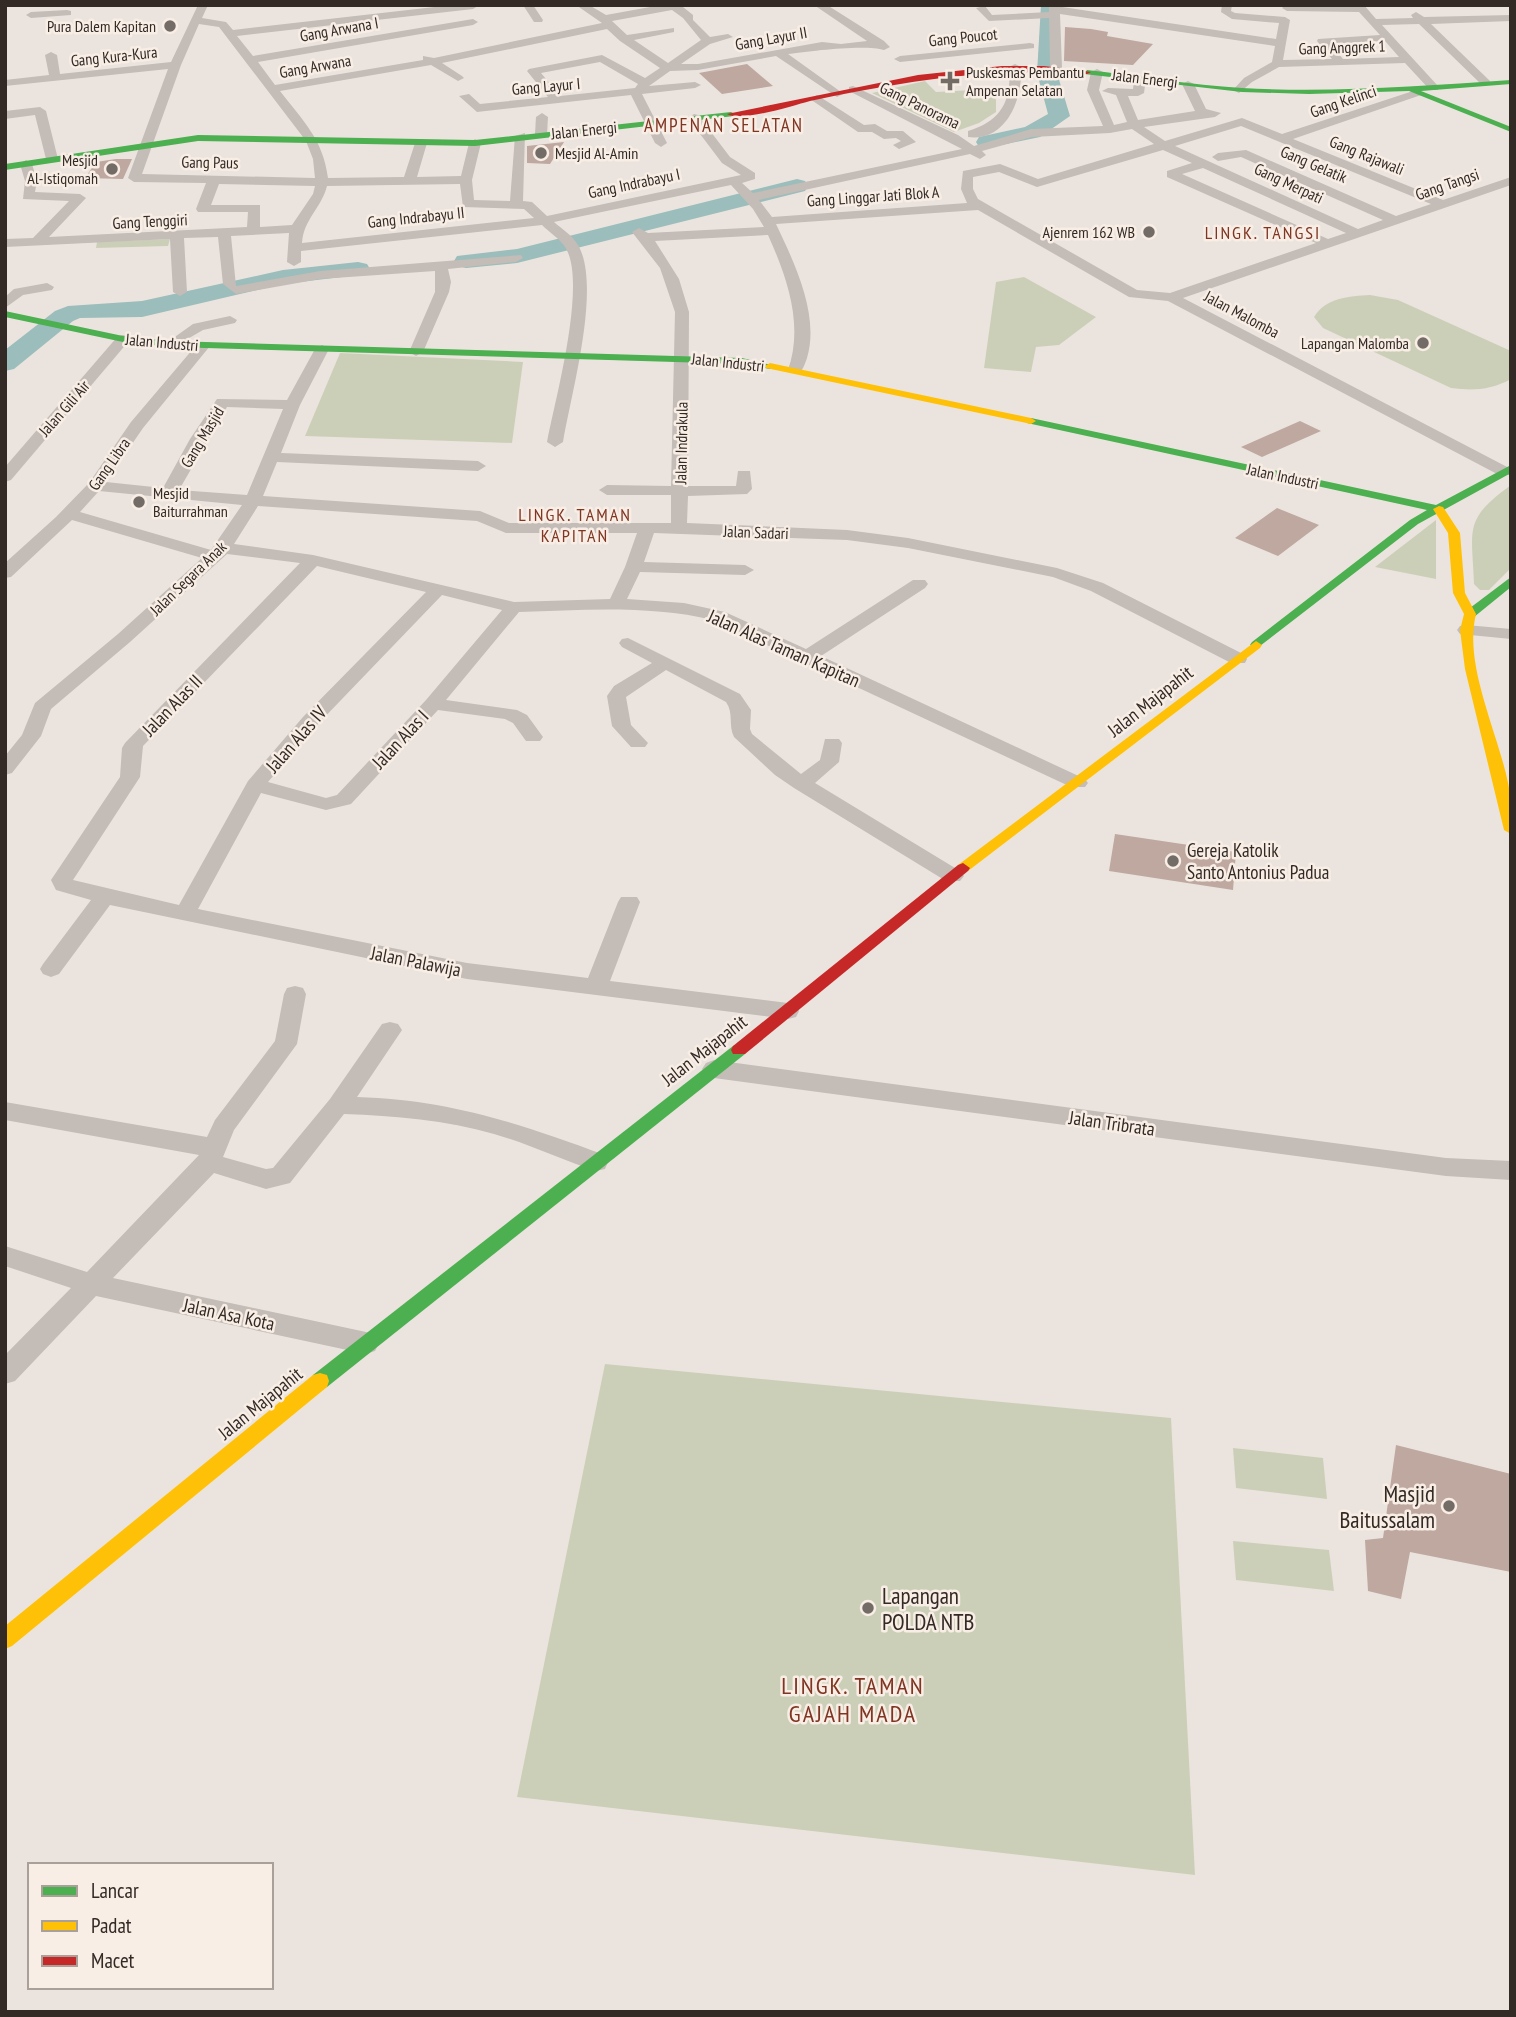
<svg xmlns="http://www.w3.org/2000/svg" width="1516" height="2017" font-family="'PT Sans Narrow',sans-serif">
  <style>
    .green { fill: #cccfb8 }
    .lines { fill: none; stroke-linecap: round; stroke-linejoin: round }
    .river { fill: #9bbdbb; fill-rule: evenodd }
    .building { fill: #bea8a0 }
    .street { fill: #c3bcb7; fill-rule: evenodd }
    .fast { fill: #4caf50; fill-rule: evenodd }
    .slow { fill: #ffc107; fill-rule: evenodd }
    .jam { fill: #c62828; fill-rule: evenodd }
    .poi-dot { fill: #736b66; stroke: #f8eee5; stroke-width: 2.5 }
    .labels { text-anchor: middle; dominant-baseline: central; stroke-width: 5; stroke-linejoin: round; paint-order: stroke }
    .far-poi-label { font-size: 16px; fill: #332a26; stroke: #f8eee5; text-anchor: end }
    .far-street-label { font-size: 16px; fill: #332a26; stroke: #f8eee5 }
    .far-neighbourhood-label { font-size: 18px; letter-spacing: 2px; fill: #7f3522; stroke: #f8eee5 }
    .far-quarter-label { font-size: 19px; letter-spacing: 2px; fill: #7f3522; stroke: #f8eee5 }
    .street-label { font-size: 19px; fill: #332a26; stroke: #f8eee5 }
    .poi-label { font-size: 19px; fill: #332a26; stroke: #f8eee5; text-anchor: start }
    .near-poi-label { font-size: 23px; fill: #332a26; stroke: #f8eee5; text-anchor: end }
    .near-neighbourhood-label { font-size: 24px; letter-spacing: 2px; fill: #7f3522; stroke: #f8eee5 }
  </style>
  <rect width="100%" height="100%" fill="#ebe4de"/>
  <g class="green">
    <path d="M925,81L936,92L991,89L996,100V112L979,123L954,132L872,93Z"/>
    <path d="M170,239L168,246L96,248L97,242Z"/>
    <path d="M1024,277L1096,317L1059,345L1036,347L1031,372L984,368L996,282Z"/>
    <path d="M1370,295L1398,300L1511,351V379C1491,390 1473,391 1451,388L1323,328L1314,317C1325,298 1349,296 1370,295Z"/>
    <path d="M340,353L523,362L512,443L305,436Z"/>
    <path d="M1511,485V568L1489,590H1480L1474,584C1472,528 1463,520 1511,485Z"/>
    <path d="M1436,520V579L1375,567Z"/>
    <path d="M605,1364L1171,1418L1195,1875L517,1797Z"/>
    <path d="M1233,1448L1323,1458L1327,1499L1236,1488Z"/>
    <path d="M1233,1541L1329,1550L1334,1591L1236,1580Z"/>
  </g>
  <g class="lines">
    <g class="river">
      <path d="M1041,5H1059L1057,73L1070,116L1040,137L987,148L979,147L976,142L979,137L1025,127L1048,114L1037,73Z"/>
      <path d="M797,179L805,181L808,186L805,191L517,263L466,268L457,266L454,261L457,256L517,249Z"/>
      <path d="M358,262L367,264L370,269L367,274L283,284L142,317L80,318L73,321L14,369L5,371V350L55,311L68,306L142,301L283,270Z"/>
    </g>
  </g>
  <g class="building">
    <path d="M1065,27L1091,29L1108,32L1107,36L1153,44L1133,65L1064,61Z"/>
    <path d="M747,64L773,86L722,94L699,73Z"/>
    <path d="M564,142L550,164L527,163V146Z"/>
    <path d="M116,159H132L123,179L85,178L96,162Z"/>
    <path d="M1300,421L1321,431L1262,457L1241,447Z"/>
    <path d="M1277,508L1319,525L1278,556L1235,538Z"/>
    <path d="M1115,834L1236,852L1233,890L1109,871Z"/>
    <path d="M1396,1445L1511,1474V1572L1410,1552L1401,1599L1368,1591L1365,1540L1383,1538Z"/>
  </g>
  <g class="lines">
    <g class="street">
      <path d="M198,5H208L202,18L226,22L233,30L452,5L478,6L473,9L237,36L253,56L473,19L478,22L473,25L258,62L275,85L423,60V56L434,58L602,23L576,5H589L606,15L661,5H685L683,7L693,15V20L710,37L728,34L733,37L710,44L681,64H698L822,42L841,44L867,41L814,5H827L884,41L890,47L884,50C865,44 810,51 788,54L841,92L843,94L837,97L776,56L698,70L670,71L649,86L695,82L701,85L695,88L642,94L667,143L661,147L655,143L631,95L477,112L459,96L469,94L480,104L548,97L527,71L529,69L602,55L645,78L660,68L620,41L607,29L442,63L462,76L464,78L458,81L431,65L280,91C303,121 323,139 328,178L404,177L415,143L421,139L427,143L417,177L461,176L469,143L475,139L481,143L472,180L474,200L510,201L515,136L525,133L523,201L532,202L547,216L741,175L722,163L688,118L694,114L698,115L730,157L755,173V179L742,183L753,193L962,149L849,91V87L853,86L958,135L974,146L1031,129L1103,126L1087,90L1091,72L1097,69L1103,72L1099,90L1114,125L1127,122L1116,95L1102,91L1108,88L1133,89L1134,78L1140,75L1146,78L1144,93L1138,96H1128L1138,120L1195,111L1182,84L1188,81L1194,84L1206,109L1221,113L1215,117L1144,127L1165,141L1242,118L1282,134L1413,91H1421V95L1293,139L1443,200L1511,177V185L1183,298L1511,469V475H1499L1168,301L1129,297L978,210L776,224C794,262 820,315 807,358C804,366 803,372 795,374L788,370C804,325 787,277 768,235L655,241L679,279L689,312L688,486H736L738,471H750L752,489L747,494L688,496L687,523L847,530L908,538L1057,568L1103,583L1245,655L1247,659L1245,663H1231L1091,591L1053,577L908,548L847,540L654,533L644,562L745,565L754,570L745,575L640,572L627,599L684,603L725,612L806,649L913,580H925L928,584L925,588L821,656L1085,779L1088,783L1085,787H1071L713,620C650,605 584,610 519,612L446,700L517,710L527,715L543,737L540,741H526L513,723L505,719L438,710L351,804L326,810L261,793L198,909L467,963L588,978L618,902L621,897H637L640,902L610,981L788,1003L796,1005L799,1011L796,1017L788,1019L467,979L110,905L59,974L51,977L43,974L40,969L43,964L91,900L56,890L51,880L120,777L122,748L125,743L300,563L227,554L130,642L51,709L41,736L12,773L5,775V756L22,735L35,703L118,634L202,558L72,520L11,577L5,578V563L56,517L89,483L131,422L198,343L203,342L210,346L143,428L106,482L163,488L190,439L217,399L287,400L315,349L322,345L329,349L300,405L281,453L478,461L486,466L478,471L277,462L263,496L480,511L509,523H671V495H607L599,490L607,485L671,486L675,312L660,268L632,232L639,228L648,233L764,227L753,209L731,185L554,222C562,229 573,236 578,245C602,286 571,394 563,442L555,447L547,442C555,400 588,281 565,247C560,239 549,232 542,225L301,251V262L294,266L287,262L289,233L231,236L236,286L320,271L521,255L523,258L516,262L448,269L451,282L449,292L423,352L416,356L409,352L435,292V271L320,279L236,294L223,284L218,237L184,238L187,292L180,296L173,292L170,239L5,247V239L33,238L69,201L23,199L25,181L20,164L26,160L32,164L37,181L35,192L80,194L86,198L49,237L247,227L248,212H198L196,209L206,183L134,182L128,178L168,69L5,86V80L49,75L45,55L51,52L57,55L60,74L171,62ZM672,10L683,18L701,40L668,63L634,40L674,32V28L627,35L612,21ZM199,24L219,27L306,141L313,159L315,178L142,174L181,65ZM600,62L638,84L635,88L560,96L541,73ZM1241,126L1431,204L1396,216L1246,150L1218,153L1212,157L1218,161L1241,157L1383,220L1358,229L1175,146ZM1132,129L1154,144L1038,179L1000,164L963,171L961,189L967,203L772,217L759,200L970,154L980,159L986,155L982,151L1032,137L1110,133ZM1163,150L1192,163L1167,171V177L1316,243L1170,293L1137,290L978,199L973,189V177L999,172L1037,187ZM1203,168L1346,233L1328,239L1182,174ZM219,184L315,186L313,194L292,225L260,227V205H211ZM460,184L463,207L524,209L534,218L302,243C303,220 322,207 327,186ZM227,407L283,409L247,495L179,490ZM99,491L242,505L211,550L80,512ZM258,506L477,521L506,533H637L625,567L610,599L514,602L313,555L234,544ZM317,566L426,592L303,717L248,781L179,905L73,880L140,777L143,746ZM442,595L502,610L426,700L337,795L326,798L268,782L317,725Z"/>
      <path d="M523,5H533L543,20L542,22H534Z"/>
      <path d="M1049,5L1276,39L1279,23L1232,19L1221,12L1222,5H1232L1231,11L1235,13L1285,17L1290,20L1283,60L1332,59L1317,41L1318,39L1380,35L1359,12L1287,11L1282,8L1285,5H1364L1376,19L1413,18L1411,15L1416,12L1424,17L1511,15V21L1431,24L1490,81V85H1482L1419,24L1382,25L1438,86V90H1430L1405,63L1279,67L1252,82L1239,93L1233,90L1244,78L1272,62L1275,46L1060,14L1062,68L1056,71L1050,68L1049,18L989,21L976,8L985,6L992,15L1049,12ZM1385,41L1399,57L1343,59L1330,44Z"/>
      <path d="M67,10L71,11V15L31,18L26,15L31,12Z"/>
      <path d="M1030,43L1034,44V48L900,62L894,59L900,56Z"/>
      <path d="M1015,64L1021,67C1023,98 1007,142 968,137V131C1001,121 1012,101 1009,67Z"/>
      <path d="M817,95L864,125L875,124L887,131H903L916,142L899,149L893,145L901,141L896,138L884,139L872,132H858L813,101L811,99Z"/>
      <path d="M40,107L46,111L58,159L56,162H48L46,159L35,115L5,119V111Z"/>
      <path d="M542,113L548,117L547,134L541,138L535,134L536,117Z"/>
      <path d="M47,283L54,287L52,290L23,295L5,308V297L14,289Z"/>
      <path d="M230,316L237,320L235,323L203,330L172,348L165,344L193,324Z"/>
      <path d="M123,335L128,336L130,339L128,342L11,480L5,482V467L118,336Z"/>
      <path d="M1466,625L1511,629V639L1460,634L1457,630L1460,626Z"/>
      <path d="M628,638L740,694L751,710L750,729L752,734L801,774L820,760L825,739H839L842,743L839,762L815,783L960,871L964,876L960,881H946L794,788L775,775L734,737C728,725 734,713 726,702L666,670L626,697L631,725L648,743L645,747H631L612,726L607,696L614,686L652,663L622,647L619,643L622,639Z"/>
      <path d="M295,986L303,988L306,994L297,1044L234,1130L223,1157L266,1169L273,1168L330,1099L382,1024L390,1022L398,1024L402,1030L357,1097C450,1100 518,1123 605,1155L608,1162L605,1169L596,1171C562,1160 529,1144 494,1134C446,1120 395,1116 344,1114L290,1183L266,1189L214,1173L113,1278L366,1332L375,1335L379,1343L375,1351L366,1354L96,1296L15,1381L5,1384V1355L71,1288L5,1266V1246L87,1272L199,1155L5,1120V1102L207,1137L215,1120L275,1041L284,994L287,988Z"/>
      <path d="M714,1060L1446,1158L1511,1161V1180L1446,1176L714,1078L706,1075L702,1069L706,1063Z"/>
    </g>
    <g class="fast">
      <path d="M1087,70C1139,76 1190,85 1242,88C1332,93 1421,86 1511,80V84L1421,91L1511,127V132L1409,91L1309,94L1242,92L1084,74Z"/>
      <path d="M731,112L735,114L734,116L475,146L198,141L5,170V164L198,135L475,140Z"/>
      <path d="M5,311L123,336L172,341L742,358L775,366L770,369L742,364L172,347L123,342L5,317Z"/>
      <path d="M1031,418L1436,505L1511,465V473L1418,524L1256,649L1250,645L1252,642L1410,520L1427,510L1027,423V419Z"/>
      <path d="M1511,577V587L1474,617H1466V611Z"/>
      <path d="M739,1044L747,1050L745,1054L327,1387L320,1389L313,1387L311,1381L313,1375L733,1046Z"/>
    </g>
    <g class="slow">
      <path d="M770,363L1031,418L1036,421L1031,424L766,368L765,366Z"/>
      <path d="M1439,506L1443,507L1460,533L1465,593L1476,614C1462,670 1505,744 1511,801C1512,812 1511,824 1511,834L1504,830L1465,669L1460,630L1464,614L1453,593L1448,533L1433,509Z"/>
      <path d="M1256,641L1262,645L1260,648L968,871H958L956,868L958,865Z"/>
      <path d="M320,1373L327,1375L329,1381L327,1387L12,1646L5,1649V1626L313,1375Z"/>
    </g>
    <g class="jam">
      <path d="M1002,66H1044L1091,72L1087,74C992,67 903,81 810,101C792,106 742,122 727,114L918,75Z"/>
      <path d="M963,863L970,868L968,871L745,1054H733L731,1050L733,1046L958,865Z"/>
    </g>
  </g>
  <g class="poi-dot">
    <circle cx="170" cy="26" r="7"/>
    <path d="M946.5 70.5h7v7h7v7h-7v7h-7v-7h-7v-7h7z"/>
    <circle cx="541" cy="153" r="7"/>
    <circle cx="112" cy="169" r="7"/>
    <circle cx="1149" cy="232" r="7"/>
    <circle cx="1423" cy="343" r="7"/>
    <circle cx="139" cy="502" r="7"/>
    <circle cx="1173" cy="861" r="7"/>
    <circle cx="1449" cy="1506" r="7"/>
    <circle cx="868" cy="1608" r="7"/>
  </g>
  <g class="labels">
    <g class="far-poi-label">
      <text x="156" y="26">Pura Dalem Kapitan</text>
      <text x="966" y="72" text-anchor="start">Puskesmas Pembantu<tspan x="966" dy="18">Ampenan Selatan</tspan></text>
      <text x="555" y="153" text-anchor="start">Mesjid Al-Amin</text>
      <text x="98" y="160">Mesjid<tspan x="98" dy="18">Al-Istiqomah</tspan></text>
      <text x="1135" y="232">Ajenrem 162 WB</text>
      <text x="1409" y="343">Lapangan Malomba</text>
      <text x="153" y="493" text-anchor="start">Mesjid<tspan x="153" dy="18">Baiturrahman</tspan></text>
    </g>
    <g class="far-street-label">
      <text transform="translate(339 29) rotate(-10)">Gang Arwana I</text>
      <text transform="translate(963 37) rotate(-6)">Gang Poucot</text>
      <text transform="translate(771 38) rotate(-10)">Gang Layur II</text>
      <text transform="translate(1342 47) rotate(-2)">Gang Anggrek 1</text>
      <text transform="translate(114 56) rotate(-6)">Gang Kura-Kura</text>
      <text transform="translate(315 66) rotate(-10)">Gang Arwana</text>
      <text transform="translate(1145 78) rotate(7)">Jalan Energi</text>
      <text transform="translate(546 86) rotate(-5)">Gang Layur I</text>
      <text transform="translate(1343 101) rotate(-19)">Gang Kelinci</text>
      <text transform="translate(920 105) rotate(26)">Gang Panorama</text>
      <text transform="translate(584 130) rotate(-6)">Jalan Energi</text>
      <text transform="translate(1367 155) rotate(22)">Gang Rajawali</text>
      <text transform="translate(210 162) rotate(1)">Gang Paus</text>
      <text transform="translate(1314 164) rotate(23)">Gang Gelatik</text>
      <text transform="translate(634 183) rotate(-12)">Gang Indrabayu I</text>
      <text transform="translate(1289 183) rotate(25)">Gang Merpati</text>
      <text transform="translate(1447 184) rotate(-19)">Gang Tangsi</text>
      <text transform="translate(873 196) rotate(-4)">Gang Linggar Jati Blok A</text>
      <text transform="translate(416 217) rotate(-6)">Gang Indrabayu II</text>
      <text transform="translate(150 221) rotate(-3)">Gang Tenggiri</text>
      <text transform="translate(1242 314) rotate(28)">Jalan Malomba</text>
      <text transform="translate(162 342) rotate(5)">Jalan Industri</text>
      <text transform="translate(728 362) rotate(6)">Jalan Industri</text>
      <text transform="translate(64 408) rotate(-49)">Jalan Gili Air</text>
      <text transform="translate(202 437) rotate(-59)">Gang Masjid</text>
      <text transform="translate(681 443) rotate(-89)">Jalan Indrakula</text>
      <text transform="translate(109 464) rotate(-55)">Gang Libra</text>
      <text transform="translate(1283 476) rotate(12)">Jalan Industri</text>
      <text transform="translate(756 532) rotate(2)">Jalan Sadari</text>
      <text transform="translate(188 578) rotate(-44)">Jalan Segara Anak</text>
    </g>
    <g class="far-neighbourhood-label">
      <text x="1263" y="232">LINGK. TANGSI</text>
      <text x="575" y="514">LINGK. TAMAN<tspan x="575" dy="21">KAPITAN</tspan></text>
    </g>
    <g class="far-quarter-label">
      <text x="724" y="125">AMPENAN SELATAN</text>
    </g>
    <g class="street-label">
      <text transform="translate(784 648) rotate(24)">Jalan Alas Taman Kapitan</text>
      <text transform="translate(1150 701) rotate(-38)">Jalan Majapahit</text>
      <text transform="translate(172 705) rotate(-46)">Jalan Alas II</text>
      <text transform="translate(296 739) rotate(-49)">Jalan Alas IV</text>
      <text transform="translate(400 739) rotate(-47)">Jalan Alas I</text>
      <text transform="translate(416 961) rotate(11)">Jalan Palawija</text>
      <text transform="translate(704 1050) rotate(-38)">Jalan Majapahit</text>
      <text transform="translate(1112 1123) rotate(8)">Jalan Tribrata</text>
      <text transform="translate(229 1314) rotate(12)">Jalan Asa Kota</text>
      <text transform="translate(260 1403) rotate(-39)">Jalan Majapahit</text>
    </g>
    <g class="poi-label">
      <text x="1187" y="850">Gereja Katolik<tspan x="1187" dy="22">Santo Antonius Padua</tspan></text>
    </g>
    <g class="near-poi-label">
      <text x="1435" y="1493">Masjid<tspan x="1435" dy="26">Baitussalam</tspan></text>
      <text x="882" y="1595" text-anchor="start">Lapangan<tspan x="882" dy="26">POLDA NTB</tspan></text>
    </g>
    <g class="near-neighbourhood-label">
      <text x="853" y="1685">LINGK. TAMAN<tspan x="853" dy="28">GAJAH MADA</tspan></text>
    </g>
  </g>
  <rect width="1516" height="2017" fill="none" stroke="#332a26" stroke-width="14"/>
  <rect x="28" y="1863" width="245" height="126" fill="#f8eee5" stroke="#a9a099" stroke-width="2"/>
  <rect x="42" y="1886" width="35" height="10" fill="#4caf50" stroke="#a9a099" stroke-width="2"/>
  <text x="91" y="1898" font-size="21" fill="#332a26">Lancar</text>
  <rect x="42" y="1921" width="35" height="10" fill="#ffc107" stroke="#a9a099" stroke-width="2"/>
  <text x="91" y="1933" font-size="21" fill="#332a26">Padat</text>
  <rect x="42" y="1956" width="35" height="10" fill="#c62828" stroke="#a9a099" stroke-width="2"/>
  <text x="91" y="1968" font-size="21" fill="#332a26">Macet</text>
</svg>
